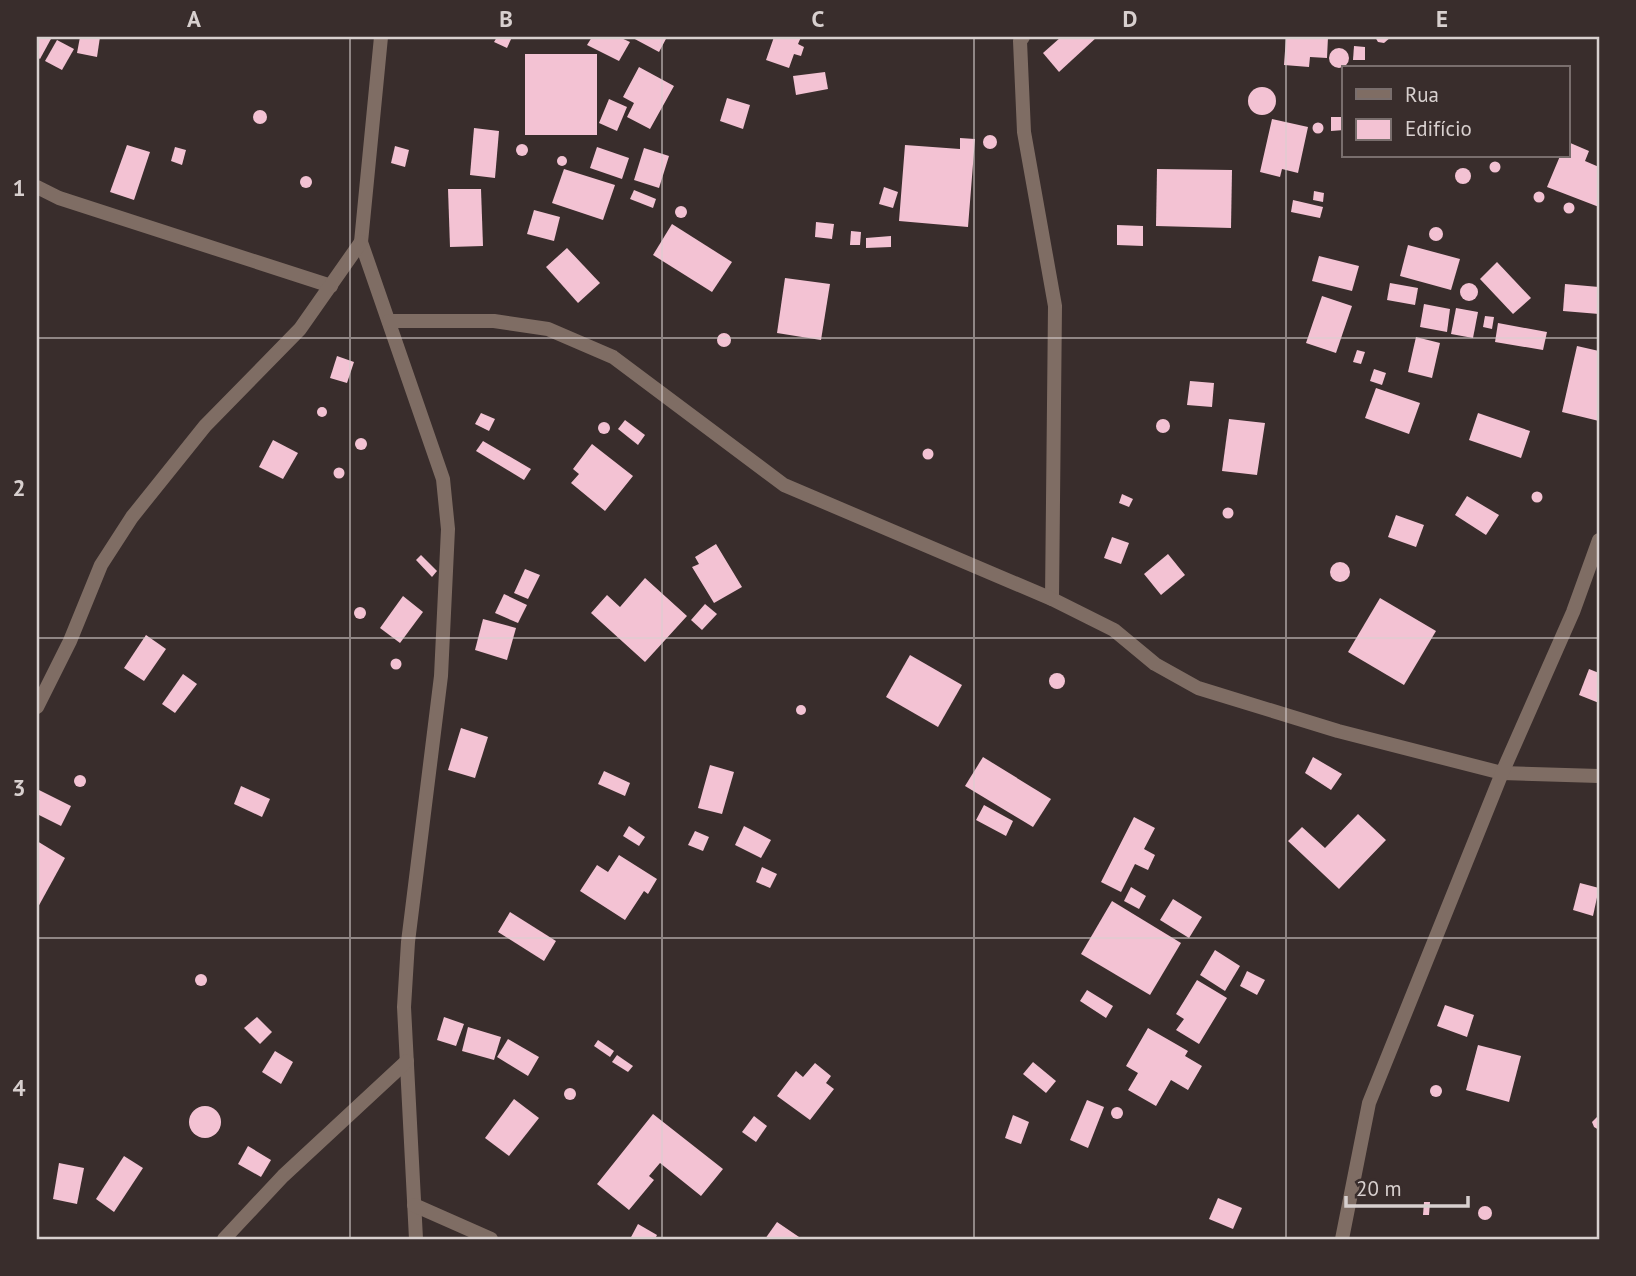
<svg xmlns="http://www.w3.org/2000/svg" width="1636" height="1276" font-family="'PT Sans',sans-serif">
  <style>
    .building { fill: #f3c2d3 }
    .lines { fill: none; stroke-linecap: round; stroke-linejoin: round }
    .street { stroke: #7f6d64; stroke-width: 14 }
    .grid { fill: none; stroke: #d8d0cf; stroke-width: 2; stroke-opacity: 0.55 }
    .neatline { fill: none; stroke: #d8d0cf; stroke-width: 2.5 }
    .grid-label { font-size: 23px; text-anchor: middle; font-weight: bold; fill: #d8d0cf }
  </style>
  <rect width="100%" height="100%" fill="#392d2c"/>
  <g class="building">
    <path d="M37,37H52L40,59L37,57Z"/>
    <path d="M80,37H100L97,57L77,53Z"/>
    <path d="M497,37H512L507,48L494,42Z"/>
    <path d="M592,37H619L630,42L619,61L587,45Z"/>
    <path d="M631,37H667L659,52Z"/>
    <path d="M774,37H801L798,44L804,47L801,56L794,54L789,68L766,60Z"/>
    <path d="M1061,37H1097L1059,72L1043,53Z"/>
    <path d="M1286,37H1328L1327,58L1310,57L1309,67L1284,65Z"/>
    <path d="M1375,37H1391L1384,43L1378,42Z"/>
    <path d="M57,40L74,49L62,70L45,61Z"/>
    <path d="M1354,46L1365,47V60H1353Z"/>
    <circle cx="1339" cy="58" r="10"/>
    <rect x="525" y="54" width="72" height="81"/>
    <path d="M639,67L674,86L650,129L627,117L634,103L623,97Z"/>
    <path d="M825,72L828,89L796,95L793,76Z"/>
    <circle cx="1262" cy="101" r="14"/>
    <path d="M727,98L750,105L743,129L720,121Z"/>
    <path d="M609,99L627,107L617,131L599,123Z"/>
    <circle cx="260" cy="117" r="7"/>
    <path d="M1331,117H1344V130L1331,131Z"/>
    <path d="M1272,119L1308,127L1298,173L1282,169L1280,177L1260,172Z"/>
    <circle cx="1318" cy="128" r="5.5"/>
    <path d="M474,128L499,131L495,178L470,175Z"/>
    <circle cx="990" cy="142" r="7"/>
    <path d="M960,138L975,139L968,227L899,221L905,145L960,149Z"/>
    <path d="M1568,142L1589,151L1585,161L1599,167V207L1547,187L1560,156H1568Z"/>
    <circle cx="522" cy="150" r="6"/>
    <path d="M127,145L150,152L134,200L110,192Z"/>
    <path d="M395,146L409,150L405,167L391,163Z"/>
    <path d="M175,147L186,150L182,165L171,161Z"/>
    <path d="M597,147L629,158L622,179L590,168Z"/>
    <path d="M644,148L669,156L659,188L634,180Z"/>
    <circle cx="562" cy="161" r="5"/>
    <circle cx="1495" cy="167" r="5.5"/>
    <circle cx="1463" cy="176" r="8"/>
    <path d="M564,169L615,185L603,220L552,203Z"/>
    <path d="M1157,169L1232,170L1231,228L1156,226Z"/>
    <circle cx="306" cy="182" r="6"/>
    <path d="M884,187L898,192L893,208L879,204Z"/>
    <path d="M448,189H481L483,246L450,247Z"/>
    <path d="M634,190L656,199L653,208L630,199Z"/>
    <path d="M1314,191L1324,193L1323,202L1313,200Z"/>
    <circle cx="1539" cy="197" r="5.5"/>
    <path d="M1293,200L1323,207L1320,218L1291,212Z"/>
    <circle cx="1569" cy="208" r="5.5"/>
    <circle cx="681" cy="212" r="6"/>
    <path d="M534,210L560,217L554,241L527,234Z"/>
    <path d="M816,222L834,224L832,239L815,237Z"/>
    <path d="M672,224L732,262L712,292L653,255Z"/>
    <path d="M1117,225L1143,226V246L1117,245Z"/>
    <circle cx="1436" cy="234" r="7"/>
    <path d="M851,231L861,232L860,245H850Z"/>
    <path d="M891,236V247L866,248V238Z"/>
    <path d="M1408,245L1460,259L1451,290L1400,276Z"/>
    <path d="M567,248L600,283L578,303L546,267Z"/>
    <path d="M1319,256L1359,266L1352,291L1312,281Z"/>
    <path d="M1497,262L1531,298L1513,314L1480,279Z"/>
    <path d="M785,278L830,284L821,340L777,333Z"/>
    <circle cx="1469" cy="292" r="9"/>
    <path d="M1390,283L1418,288L1415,305L1387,300Z"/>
    <path d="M1565,284L1599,287V314L1563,311Z"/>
    <path d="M1322,296L1352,306L1336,353L1306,343Z"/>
    <path d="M1424,304L1450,309L1447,332L1420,327Z"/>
    <path d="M1456,308L1478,312L1473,338L1451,334Z"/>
    <path d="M1485,316L1494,317L1492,329L1483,327Z"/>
    <path d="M1498,323L1547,332L1543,350L1495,342Z"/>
    <circle cx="724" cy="340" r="7"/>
    <path d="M1416,337L1440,343L1432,378L1408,372Z"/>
    <path d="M1577,346L1599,351V421L1562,412Z"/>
    <path d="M1357,350L1365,352L1361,364L1353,362Z"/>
    <path d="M337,356L354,362L347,383L330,378Z"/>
    <path d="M1374,369L1386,373L1382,385L1370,381Z"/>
    <path d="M1190,381L1214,383L1212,407L1187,405Z"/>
    <path d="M1376,388L1420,403L1409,434L1365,418Z"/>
    <circle cx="322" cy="412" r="5"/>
    <path d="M481,413L495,419L489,431L475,424Z"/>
    <path d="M1478,413L1530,431L1521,458L1469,440Z"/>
    <path d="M1229,419L1265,423L1257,475L1222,471Z"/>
    <circle cx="1163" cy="426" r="7"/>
    <path d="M625,420L645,435L638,445L618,429Z"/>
    <circle cx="604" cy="428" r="6"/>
    <circle cx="361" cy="444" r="6"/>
    <path d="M273,440L298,453L283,479L259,467Z"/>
    <path d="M483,441L531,469L524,480L476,451Z"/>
    <path d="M592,444L633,476L605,511L571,483L579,474L573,469Z"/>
    <circle cx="928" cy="454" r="5.5"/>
    <circle cx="339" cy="473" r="5.5"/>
    <circle cx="1537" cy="497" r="5.5"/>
    <path d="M1122,494L1133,499L1129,507L1119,503Z"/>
    <path d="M1467,496L1499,515L1486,535L1455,515Z"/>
    <circle cx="1228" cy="513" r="5.5"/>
    <path d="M1396,515L1424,525L1416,547L1388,537Z"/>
    <path d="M1112,537L1129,543L1121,564L1104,558Z"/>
    <path d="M716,544L742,587L714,603L692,567L699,564L695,557Z"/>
    <path d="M1168,554L1185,575L1161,595L1144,574Z"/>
    <path d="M421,555L437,571L432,577L416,560Z"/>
    <circle cx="1340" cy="572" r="10"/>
    <path d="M525,569L540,575L528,599L514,593Z"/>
    <path d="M645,578L687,616L645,662L591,613L607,595L620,607Z"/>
    <path d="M504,594L527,605L518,623L495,613Z"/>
    <path d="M403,596L423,612L400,643L380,628Z"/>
    <path d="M1380,598L1436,631L1404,685L1348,652Z"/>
    <path d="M705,604L717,614L702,630L691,620Z"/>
    <circle cx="360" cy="613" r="6"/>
    <path d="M483,619L516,628L507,660L475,650Z"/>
    <path d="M146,635L166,649L144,681L124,668Z"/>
    <path d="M910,655L962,685L938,727L886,697Z"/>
    <circle cx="396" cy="664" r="5.5"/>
    <path d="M1589,669L1599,673V703L1579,695Z"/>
    <circle cx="1057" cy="681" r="8"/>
    <path d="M183,674L197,684L175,713L162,704Z"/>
    <circle cx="801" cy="710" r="5"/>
    <path d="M461,728L488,737L475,778L448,770Z"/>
    <path d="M983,757L1051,799L1033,827L965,786Z"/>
    <path d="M1313,757L1342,774L1331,790L1305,773Z"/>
    <path d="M710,765L734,772L722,814L698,808Z"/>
    <path d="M604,771L630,783L625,796L598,784Z"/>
    <circle cx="80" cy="781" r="6"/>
    <path d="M241,786L270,799L262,817L234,804Z"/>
    <path d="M37,789L71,806L61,826L37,814Z"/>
    <path d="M984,805L1013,821L1006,836L976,820Z"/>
    <path d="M1358,814L1386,840L1339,889L1288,841L1302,827L1325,848Z"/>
    <path d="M1134,817L1155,828L1144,849L1155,855L1148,870L1135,864L1121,892L1101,882Z"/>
    <path d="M629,826L645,837L639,846L623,836Z"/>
    <path d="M744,826L771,840L761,858L735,845Z"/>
    <path d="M695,831L709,837L703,851L688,845Z"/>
    <path d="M37,841L65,858L37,909Z"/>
    <path d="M619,855L657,879L648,894L644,891L625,920L580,891L597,865L608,872Z"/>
    <path d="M762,867L777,874L770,888L756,882Z"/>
    <path d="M1580,883L1599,888L1593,916L1573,910Z"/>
    <path d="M1131,887L1146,896L1139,909L1124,901Z"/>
    <path d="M1173,899L1202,917L1189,938L1160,920Z"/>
    <path d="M1112,901L1181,943L1150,995L1081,954Z"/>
    <path d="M510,912L556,941L544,961L498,932Z"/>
    <path d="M1215,950L1240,966L1225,991L1200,975Z"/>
    <path d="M1247,971L1265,980L1257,995L1240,986Z"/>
    <circle cx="201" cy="980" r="6"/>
    <path d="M1197,980L1227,998L1199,1044L1176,1030L1184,1019L1176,1014Z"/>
    <path d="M1087,990L1113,1006L1106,1018L1080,1001Z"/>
    <path d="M1445,1005L1474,1015L1467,1037L1437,1026Z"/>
    <path d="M257,1017L272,1032L260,1044L244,1028Z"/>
    <path d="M444,1017L464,1024L456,1046L437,1040Z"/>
    <path d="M468,1027L501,1037L494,1060L462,1051Z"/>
    <path d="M1148,1028L1188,1051L1185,1056L1202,1066L1188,1090L1171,1080L1156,1106L1128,1090L1138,1073L1126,1066Z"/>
    <path d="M508,1039L539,1057L528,1076L497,1057Z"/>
    <path d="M598,1040L614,1051L610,1057L594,1046Z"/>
    <path d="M1478,1045L1521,1056L1509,1102L1466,1090Z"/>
    <path d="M275,1051L293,1062L281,1084L262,1072Z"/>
    <path d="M617,1055L633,1066L628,1072L612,1062Z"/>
    <path d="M1033,1062L1056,1081L1046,1093L1023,1074Z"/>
    <path d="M815,1063L831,1076L826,1083L834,1089L810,1120L777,1096L796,1071L803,1077Z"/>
    <circle cx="1436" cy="1091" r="6"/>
    <circle cx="570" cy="1094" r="6"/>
    <path d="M514,1099L539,1118L509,1156L485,1138Z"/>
    <path d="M1087,1100L1104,1107L1088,1148L1070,1140Z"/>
    <circle cx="205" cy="1122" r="16"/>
    <circle cx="1117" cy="1113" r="6"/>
    <path d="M653,1114L723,1169L701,1196L660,1163L649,1176L654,1180L629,1210L597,1184Z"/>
    <path d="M1013,1115L1029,1122L1021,1144L1005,1138Z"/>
    <path d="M1599,1115V1130L1594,1127L1592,1122Z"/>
    <path d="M754,1116L767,1126L756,1142L742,1132Z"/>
    <path d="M248,1146L271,1160L261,1177L238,1164Z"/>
    <path d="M124,1156L143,1168L114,1212L96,1199Z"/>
    <path d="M59,1163L84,1168L77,1204L53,1199Z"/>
    <path d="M1218,1198L1242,1208L1233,1229L1209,1219Z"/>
    <path d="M1424,1202H1430L1429,1215H1423Z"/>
    <circle cx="1485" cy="1213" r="7"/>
    <path d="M777,1222L802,1239H765Z"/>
    <path d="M638,1224L657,1235L655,1239H630Z"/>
  </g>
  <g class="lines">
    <g class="street">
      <path d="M381,37L361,242L443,479L448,529L441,676L408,942L404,1007L416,1239"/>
      <path d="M1023,37L1020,41L1024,132L1055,306L1052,599"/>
      <path d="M37,187L59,198L331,286"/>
      <path d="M389,321H494L548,329L613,357L784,485L1052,599L1114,630L1155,664L1198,688L1338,731L1502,773L1599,776"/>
      <path d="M37,707L70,641L101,565L132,517L205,426L300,329L361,242"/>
      <path d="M414,1205L491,1239"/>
      <path d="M224,1239L283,1176L407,1061"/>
      <path d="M1342,1239L1369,1103L1502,773L1573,612L1599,540"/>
    </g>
  </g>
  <path class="grid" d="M350,37V1239M662,37V1239M974,37V1239M1286,37V1239M37,338H1599M37,638H1599M37,938H1599"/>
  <rect width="1636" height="1276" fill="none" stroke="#392d2c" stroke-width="77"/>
  <rect x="1342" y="66" width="228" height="91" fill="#392d2c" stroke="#796e6d" stroke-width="2"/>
  <rect x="1356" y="89" width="35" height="10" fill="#7f6d64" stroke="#796e6d" stroke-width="2"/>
  <text x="1405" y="102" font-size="21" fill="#d8d0cf">Rua</text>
  <rect x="1356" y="119" width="35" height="21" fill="#f3c2d3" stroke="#796e6d" stroke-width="2"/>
  <text x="1405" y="136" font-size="21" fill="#d8d0cf">Edifício</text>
  <path d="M1346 1196v10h122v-10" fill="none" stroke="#d8d0cf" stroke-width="3.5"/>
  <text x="1356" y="1196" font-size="21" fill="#d8d0cf" stroke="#392d2c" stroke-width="5" paint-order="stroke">20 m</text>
  <rect x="38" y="38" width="1560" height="1200" class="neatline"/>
  <g class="grid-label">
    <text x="194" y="27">A</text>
    <text x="506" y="27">B</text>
    <text x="818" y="27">C</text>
    <text x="1130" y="27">D</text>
    <text x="1442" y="27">E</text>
    <text x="19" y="196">1</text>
    <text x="19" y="496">2</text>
    <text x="19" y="796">3</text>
    <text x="19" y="1096">4</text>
  </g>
</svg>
